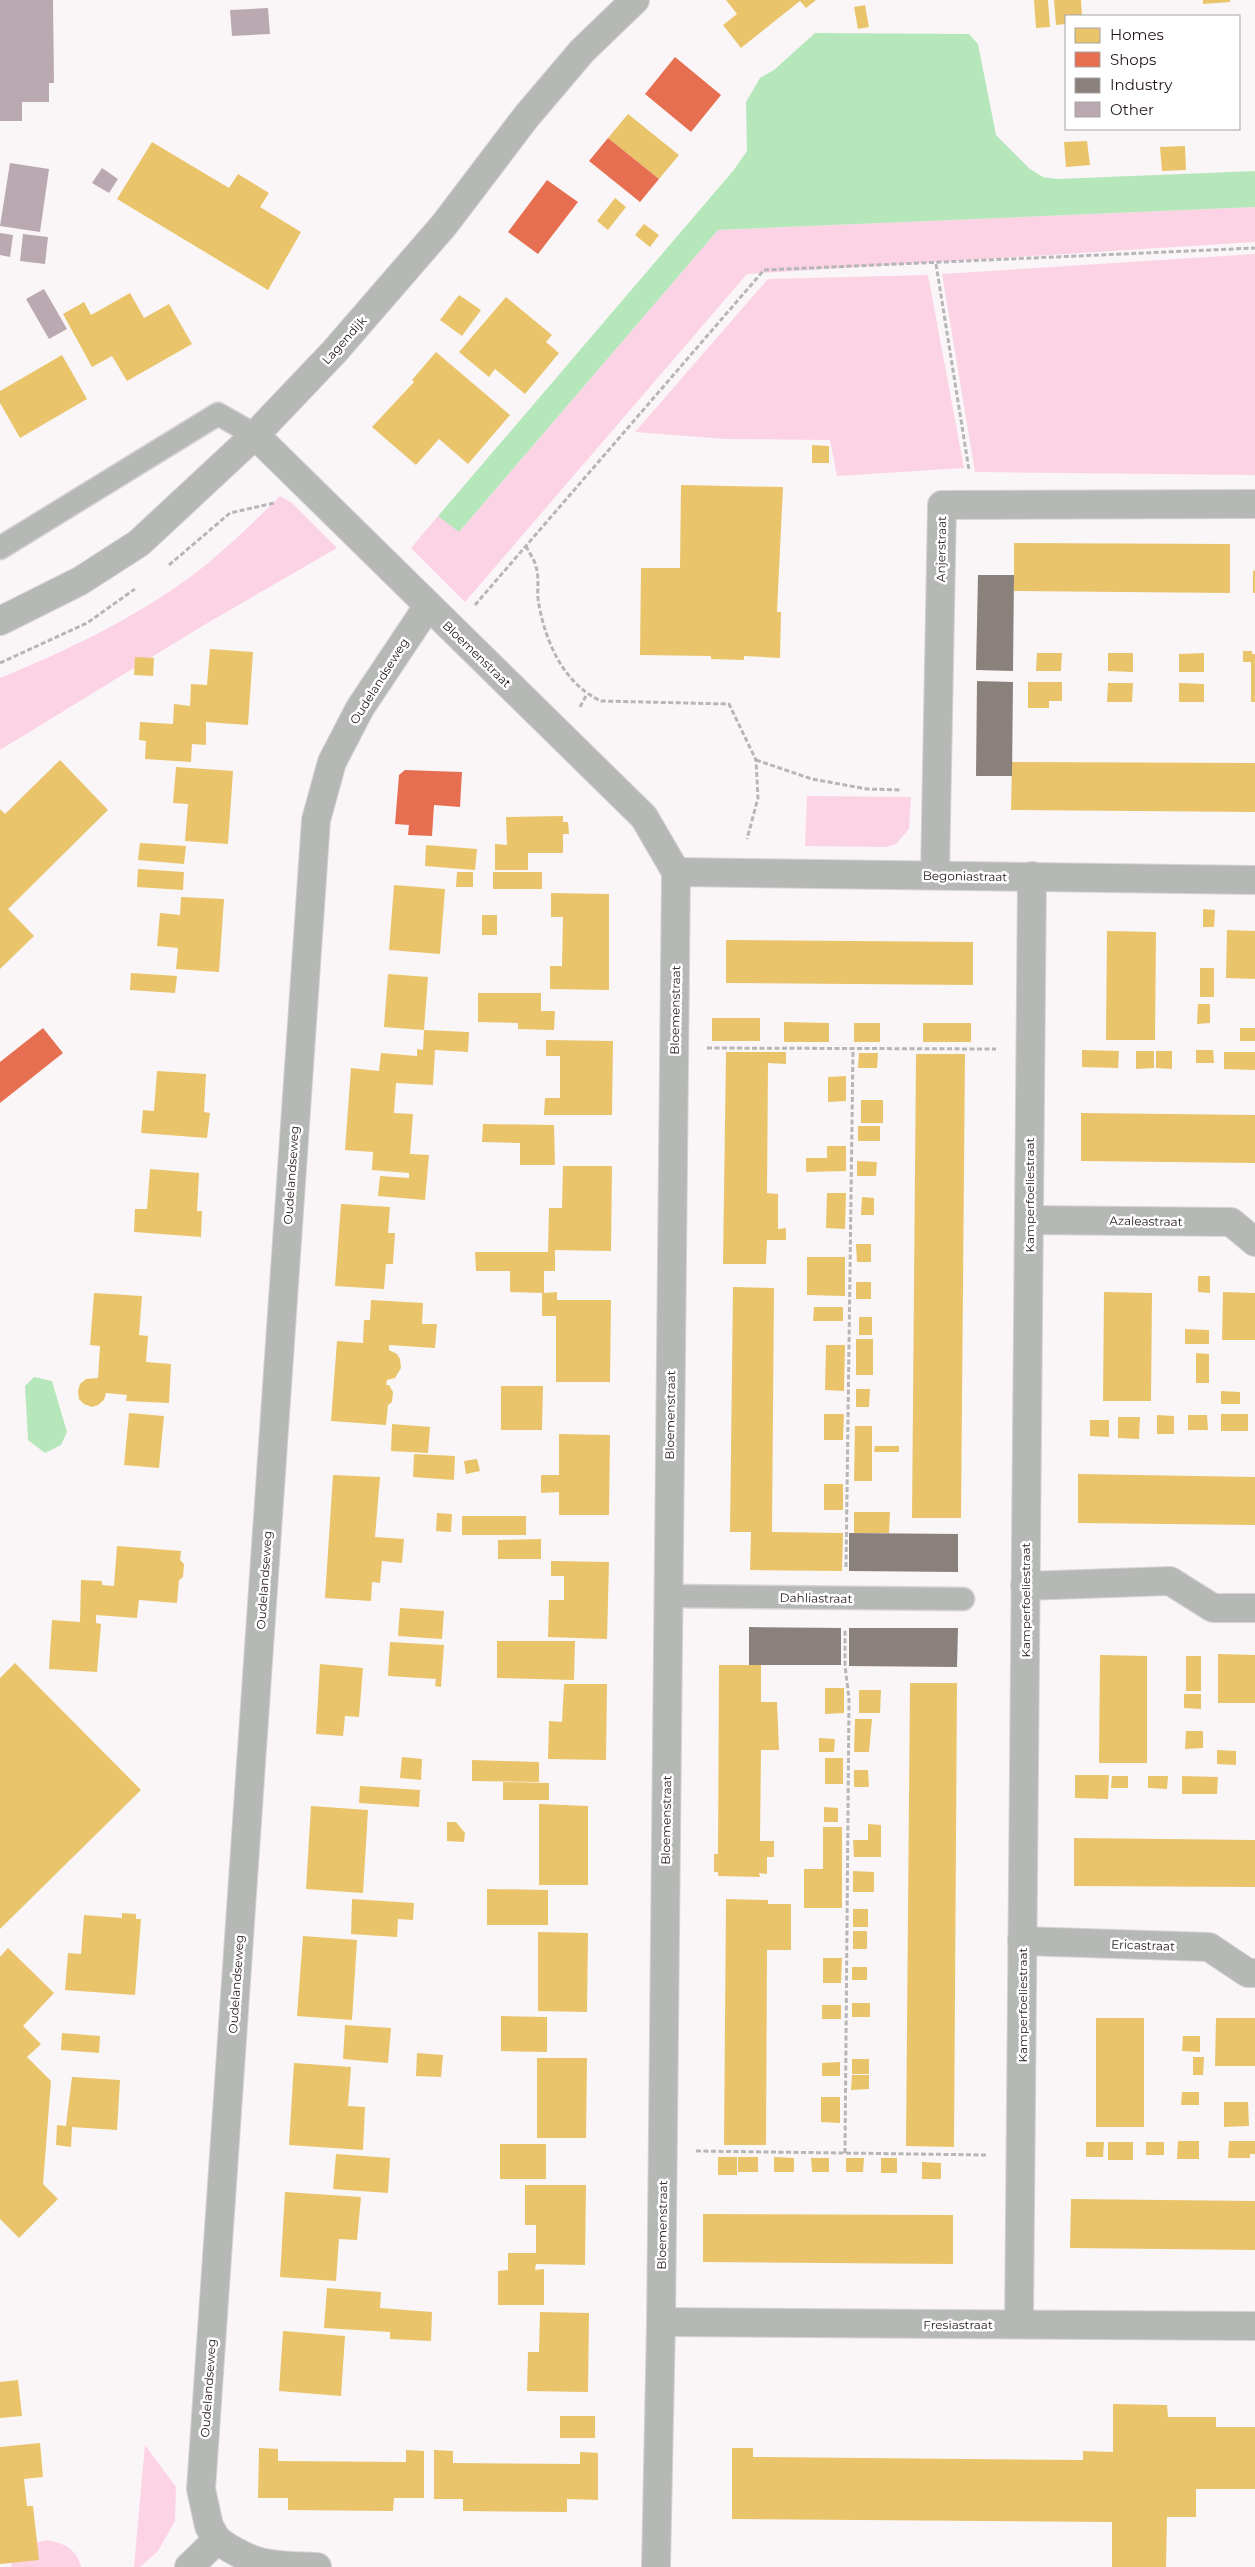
<svg xmlns="http://www.w3.org/2000/svg" width="1255" height="2567" font-family="Montserrat,sans-serif">
  <style>
    .green { fill: #fcd3e5 }
    .water { fill: #b6e7ba }
    .homes { fill: #e9c46a }
    .shops { fill: #e76f51 }
    .industry { fill: #8a817c }
    .building { fill: #bba9b2 }
    .lines { fill: none; stroke-linecap: round; stroke-linejoin: round }
    .service-casing { stroke: #d7d3d5; stroke-width: 25 }
    .minor-casing { stroke: #d7d3d5; stroke-width: 30 }
    .path { stroke: #b6b6b6; stroke-width: 3; stroke-dasharray: 5 2.5; stroke-linecap: butt }
    .service { stroke: #b5b8b5; stroke-width: 22 }
    .minor { stroke: #b5b8b5; stroke-width: 28 }
    .labels { text-anchor: middle; dominant-baseline: central; stroke-width: 5; stroke-linejoin: round; paint-order: stroke }
    .street-label { font-size: 12px; fill: #23161c; stroke: #fff }
  </style>
  <rect width="100%" height="100%" fill="#faf6f8"/>
  <g class="green">
    <path d="M1255,207V242L747,274L465,602L411,548L438,516L460,531L718,230Z"/>
    <path d="M1255,254V475L975,472L942,274Z"/>
    <path d="M928,275L964,468L837,476L830,440L726,439L635,432L768,279Z"/>
    <path d="M280,496L292,503L337,548L204,625L0,750V678C66,651 131,620 189,578C222,553 251,525 280,496Z"/>
    <path d="M807,796L911,797L909,829L896,844L886,847L805,846Z"/>
    <path d="M145,2445L176,2487L175,2521L158,2551L140,2567H134Z"/>
    <path d="M47,2540C65,2544 76,2548 81,2567H11L14,2547Z"/>
  </g>
  <g class="water">
    <path d="M815,33L969,34L978,44L996,135L1030,169L1043,177L1057,179L1255,171V207L718,230L459,532L438,516L733,171L747,151L746,102L760,78L774,70Z"/>
    <path d="M34,1377L52,1381L67,1432L61,1445L45,1453L28,1440L25,1386Z"/>
  </g>
  <g class="homes">
    <path d="M726,0H816L806,8L800,1L741,48L723,25L737,14Z"/>
    <path d="M1034,0H1048L1050,27L1036,28Z"/>
    <path d="M1054,0H1081L1082,16H1066V24L1056,25Z"/>
    <path d="M1203,0H1230V2L1203,4Z"/>
    <path d="M865,5L869,27L858,29L854,7Z"/>
    <path d="M628,114L679,155L659,179L608,138Z"/>
    <path d="M1087,141L1090,165L1066,167L1064,142Z"/>
    <path d="M152,142L229,188L238,174L269,193L260,207L301,232L268,290L117,199Z"/>
    <path d="M1185,146L1186,170L1162,171L1160,147Z"/>
    <path d="M615,198L626,207L608,230L597,221Z"/>
    <path d="M644,224L659,235L650,247L635,235Z"/>
    <path d="M130,293L144,318L169,304L192,344L127,381L112,356L92,367L63,314L84,302L91,315Z"/>
    <path d="M459,295L481,310L462,336L440,320Z"/>
    <path d="M506,297L552,335L546,342L559,353L525,394L495,369L489,377L459,352Z"/>
    <path d="M436,352L510,415L468,464L439,439L416,465L372,427L414,382L412,380Z"/>
    <path d="M62,355L87,399L20,438L0,403V391Z"/>
    <path d="M812,445L829,446V463H812Z"/>
    <path d="M681,485L783,487L777,612H781L780,658L744,656V660L711,659V656L640,655L641,568H680Z"/>
    <path d="M1014,543L1230,544V593L1014,591Z"/>
    <path d="M1253,570L1255,571V593H1253Z"/>
    <path d="M210,649L253,652L248,725L206,722V745L192,744L191,762L145,759L146,741L139,740L140,722L173,724L174,704L190,706L191,684L207,685Z"/>
    <path d="M1243,651H1252V654H1255V702H1251V662H1243Z"/>
    <path d="M1037,653H1062L1061,671H1036Z"/>
    <path d="M1108,653H1133V672L1108,671Z"/>
    <path d="M1204,653V672H1179V654Z"/>
    <path d="M135,657L154,658L153,676L134,675Z"/>
    <path d="M1028,682H1062V701H1049V708H1028Z"/>
    <path d="M1108,683H1133L1132,702H1107Z"/>
    <path d="M1179,683L1204,684V702H1179Z"/>
    <path d="M60,760L108,810L8,909L34,936L0,969V809L5,814Z"/>
    <path d="M1012,762L1255,763V812L1011,810Z"/>
    <path d="M176,767L233,771L228,844L185,841L188,804L173,803Z"/>
    <path d="M563,816V822H568L569,834H563V853H528V870H495V844L507,845L506,817Z"/>
    <path d="M140,843L186,846L184,864L138,860Z"/>
    <path d="M426,845L477,849L475,870L425,866Z"/>
    <path d="M138,869L184,872L183,890L137,887Z"/>
    <path d="M457,872H473V887H456Z"/>
    <rect x="493" y="872" width="49" height="17"/>
    <path d="M394,885L445,889L440,954L389,950Z"/>
    <path d="M551,893L609,894V990L550,989V966H562L563,917H551Z"/>
    <path d="M181,897L224,899L219,972L176,969L178,948L157,946L160,913L180,915Z"/>
    <path d="M1203,909L1215,910L1214,927H1203Z"/>
    <rect x="482" y="915" width="15" height="20"/>
    <path d="M1227,930L1255,931V979L1226,978Z"/>
    <path d="M1107,931L1156,932L1155,1040H1106Z"/>
    <path d="M726,940L973,942V985L726,983Z"/>
    <rect x="1200" y="968" width="14" height="29"/>
    <path d="M131,973L177,976L175,993L130,990Z"/>
    <path d="M388,974L428,977L424,1030L384,1027Z"/>
    <path d="M478,993H541V1011H555L554,1030L518,1029V1023L478,1022Z"/>
    <path d="M1198,1004H1210V1023L1197,1024Z"/>
    <rect x="712" y="1018" width="48" height="23"/>
    <path d="M784,1022L829,1023V1042H784Z"/>
    <rect x="854" y="1023" width="26" height="19"/>
    <rect x="923" y="1023" width="48" height="19"/>
    <rect x="1240" y="1028" width="15" height="13"/>
    <path d="M424,1030L469,1032L468,1052L435,1050L433,1085L396,1083L394,1113L413,1114L410,1154L429,1155L425,1200L378,1196L380,1176L409,1178V1173L372,1170L373,1152L345,1150L351,1068L379,1071L381,1053L417,1056V1049L423,1050Z"/>
    <path d="M546,1040L613,1041L612,1115H544L545,1098H560V1056H546Z"/>
    <path d="M1082,1050L1119,1051L1118,1068L1082,1067Z"/>
    <path d="M1196,1050H1213L1214,1063H1196Z"/>
    <path d="M1136,1051H1154V1068L1136,1069Z"/>
    <path d="M1156,1051H1172V1069L1156,1068Z"/>
    <path d="M726,1052H786V1064L768,1063L767,1193L778,1194V1229L786,1228V1240H767L766,1264H723Z"/>
    <path d="M1224,1052H1255V1070L1224,1069Z"/>
    <path d="M859,1053H878L877,1068H858Z"/>
    <path d="M916,1054H965L961,1518H912Z"/>
    <path d="M157,1071L206,1074L204,1112L210,1113L207,1138L141,1133L143,1110L154,1111Z"/>
    <path d="M846,1076V1101L828,1102V1077Z"/>
    <rect x="861" y="1100" width="22" height="23"/>
    <path d="M1081,1113L1255,1115V1163L1081,1161Z"/>
    <path d="M483,1124L554,1125L555,1165H520V1143L482,1142Z"/>
    <rect x="858" y="1126" width="22" height="15"/>
    <path d="M827,1146H846V1171L806,1172V1158H827Z"/>
    <path d="M857,1161L877,1162L876,1176H857Z"/>
    <path d="M563,1166H612L611,1251L555,1250V1271H544V1293L557,1292V1300H611L610,1382H556V1316H542V1293L510,1292V1271H476L475,1252H548L549,1208H562Z"/>
    <path d="M150,1169L199,1173L197,1211H202L201,1237L134,1232L135,1209H147Z"/>
    <path d="M827,1193H846L845,1229L826,1228Z"/>
    <path d="M862,1197L874,1198V1215H861Z"/>
    <path d="M341,1204L390,1207L388,1233H395L393,1264H386L384,1289L335,1286Z"/>
    <path d="M856,1244H871V1262H857Z"/>
    <path d="M807,1257H845V1296L807,1295Z"/>
    <path d="M1198,1276H1210V1293L1198,1292Z"/>
    <rect x="856" y="1282" width="15" height="17"/>
    <path d="M733,1287L774,1288L772,1532L843,1533L842,1571L750,1570L751,1532H730Z"/>
    <path d="M1104,1292L1152,1293L1151,1401H1103Z"/>
    <path d="M1223,1292L1255,1293V1340H1222Z"/>
    <path d="M94,1293L142,1296L139,1335L148,1336L146,1362L171,1364L169,1403L126,1401L127,1395L106,1393L104,1400L98,1405L92,1407L84,1404L79,1399L78,1391L80,1384L86,1379L98,1378L100,1346L90,1345Z"/>
    <path d="M371,1300L423,1303L422,1324H437L435,1348L389,1345V1350L397,1354L400,1359L401,1368L395,1378L387,1380L386,1385H389L393,1392L392,1402L388,1405L386,1425L331,1421L337,1341L363,1343L364,1320H370Z"/>
    <path d="M814,1307H843V1321H813Z"/>
    <rect x="859" y="1317" width="13" height="18"/>
    <path d="M1185,1329L1209,1330V1344H1185Z"/>
    <rect x="856" y="1339" width="17" height="36"/>
    <path d="M826,1345H845L844,1391L825,1390Z"/>
    <path d="M1196,1353L1209,1354V1383H1196Z"/>
    <path d="M501,1386H543L542,1430H501Z"/>
    <path d="M856,1389H870L869,1407H856Z"/>
    <path d="M1221,1391L1240,1392V1404H1221Z"/>
    <path d="M129,1413L164,1416L159,1468L124,1465Z"/>
    <path d="M824,1414H844L843,1440H824Z"/>
    <rect x="1221" y="1414" width="27" height="17"/>
    <path d="M1157,1415L1174,1416V1434H1157Z"/>
    <path d="M1188,1415H1207L1208,1430H1188Z"/>
    <path d="M1118,1417H1140L1139,1439L1118,1438Z"/>
    <path d="M1090,1420H1109V1437L1090,1436Z"/>
    <path d="M392,1424L430,1427L428,1453L391,1451Z"/>
    <path d="M855,1426H872V1481H854Z"/>
    <path d="M559,1434L610,1435L609,1515H559V1492L541,1493V1475H559Z"/>
    <path d="M875,1446H899V1452H874Z"/>
    <path d="M414,1454L455,1456L454,1480L413,1477Z"/>
    <path d="M477,1459L480,1471L466,1474L464,1461Z"/>
    <path d="M1078,1474L1255,1477V1525L1078,1523Z"/>
    <path d="M333,1475L380,1477L375,1537L404,1539L402,1563L382,1561L380,1583L372,1582L371,1601L325,1598Z"/>
    <rect x="824" y="1484" width="19" height="26"/>
    <path d="M854,1512H890L889,1533H854Z"/>
    <path d="M437,1513L452,1514L451,1532L436,1531Z"/>
    <rect x="462" y="1516" width="64" height="19"/>
    <path d="M541,1539V1559H498V1540Z"/>
    <path d="M117,1546L181,1551L180,1560L184,1564L183,1577L179,1580L177,1603L139,1600L137,1618L96,1615V1623L101,1624L97,1672L49,1669L52,1620L80,1622L81,1580L102,1581V1585L114,1586Z"/>
    <path d="M551,1561L609,1562L607,1639L548,1637L549,1600H564V1576H551Z"/>
    <path d="M400,1608L444,1611L442,1639L398,1636Z"/>
    <path d="M497,1641H575L574,1680L497,1678Z"/>
    <path d="M390,1642L444,1645L441,1687L435,1686L436,1679L388,1676Z"/>
    <path d="M1218,1654L1255,1655V1703H1218Z"/>
    <path d="M1100,1655L1147,1656V1763H1099Z"/>
    <rect x="1186" y="1656" width="15" height="35"/>
    <path d="M15,1663L141,1790L0,1929V1678Z"/>
    <path d="M320,1664L363,1668L359,1717L345,1716L343,1736L316,1734Z"/>
    <path d="M719,1665H761V1702H777L779,1750H761L760,1841H774V1857H767V1874L759,1873L760,1877L718,1876V1872H714V1854H718Z"/>
    <path d="M910,1683H957L954,2147L906,2146Z"/>
    <path d="M564,1684H607L606,1760L548,1759L549,1721L562,1722Z"/>
    <path d="M825,1688H844V1713L825,1714Z"/>
    <path d="M859,1690H881L880,1713H859Z"/>
    <path d="M1184,1694H1201V1709L1184,1708Z"/>
    <path d="M855,1719H872L869,1752H854Z"/>
    <path d="M1186,1731H1203V1748L1185,1749Z"/>
    <path d="M819,1738L835,1739L834,1752H819Z"/>
    <path d="M1217,1750L1236,1751V1765L1217,1764Z"/>
    <path d="M402,1757L422,1759L421,1780L400,1778Z"/>
    <rect x="825" y="1758" width="18" height="26"/>
    <path d="M472,1760L539,1762V1782L472,1781Z"/>
    <path d="M854,1770H868L869,1787H854Z"/>
    <path d="M1075,1775H1109L1108,1799L1075,1798Z"/>
    <path d="M1112,1776H1128V1788H1111Z"/>
    <path d="M1148,1776H1168L1167,1789L1148,1788Z"/>
    <path d="M1182,1776L1218,1777L1217,1794H1182Z"/>
    <path d="M503,1782L549,1783V1800H503Z"/>
    <path d="M360,1786L420,1790L419,1807L359,1803Z"/>
    <path d="M539,1804L588,1806V1885H539Z"/>
    <path d="M311,1806L368,1810L363,1893L306,1889Z"/>
    <path d="M824,1807L838,1808V1822H824Z"/>
    <path d="M447,1822H456L465,1833L464,1842L447,1841Z"/>
    <path d="M868,1824L881,1825V1857H854L853,1840H868Z"/>
    <path d="M823,1827H842V1908H804V1869H823Z"/>
    <path d="M1074,1838L1255,1840V1887L1074,1886Z"/>
    <path d="M853,1871L874,1872V1892H853Z"/>
    <path d="M487,1889L548,1890V1925H487Z"/>
    <path d="M352,1899L414,1903L413,1920L398,1919L397,1937L351,1934Z"/>
    <path d="M726,1899L768,1900V1904H791V1950H767L766,2145H724Z"/>
    <rect x="853" y="1909" width="15" height="18"/>
    <path d="M122,1913L136,1914V1919H141L135,1995L65,1990L68,1953L81,1954L84,1915L122,1918Z"/>
    <rect x="853" y="1931" width="14" height="18"/>
    <path d="M538,1932L588,1933L587,2012L538,2011Z"/>
    <path d="M303,1936L357,1940L352,2020L297,2016Z"/>
    <path d="M8,1948L54,1993L23,2026L41,2044L27,2057L51,2081L43,2184L58,2199L19,2238L0,2219V1957Z"/>
    <path d="M823,1958H842L841,1983H823Z"/>
    <rect x="852" y="1967" width="15" height="13"/>
    <rect x="852" y="2003" width="18" height="14"/>
    <rect x="822" y="2005" width="19" height="14"/>
    <path d="M501,2016L547,2017V2052L501,2051Z"/>
    <rect x="1096" y="2018" width="48" height="109"/>
    <path d="M1216,2018H1255V2066H1215Z"/>
    <path d="M345,2025L391,2028L388,2063L343,2059Z"/>
    <path d="M62,2033L100,2036L99,2053L61,2050Z"/>
    <path d="M1183,2036H1200V2052L1182,2051Z"/>
    <path d="M417,2053L443,2055L441,2077L416,2076Z"/>
    <path d="M1193,2057H1204L1203,2075H1193Z"/>
    <path d="M537,2058H587L586,2138H537Z"/>
    <rect x="852" y="2059" width="17" height="15"/>
    <path d="M840,2062V2076H822V2063Z"/>
    <path d="M294,2063L351,2067L348,2106L365,2107L363,2150L289,2145Z"/>
    <path d="M852,2075H869V2089L851,2090Z"/>
    <path d="M72,2077L120,2080L117,2130L72,2127L71,2147L56,2145L57,2125L66,2126Z"/>
    <path d="M1182,2092H1199V2105H1181Z"/>
    <path d="M821,2097H840V2123L821,2122Z"/>
    <path d="M1224,2102H1248L1249,2126L1224,2127Z"/>
    <path d="M1178,2141H1199V2159H1177Z"/>
    <path d="M1229,2141H1255V2154H1250V2158H1228Z"/>
    <path d="M1086,2142H1104L1103,2157H1086Z"/>
    <rect x="1108" y="2142" width="25" height="18"/>
    <rect x="1146" y="2142" width="18" height="13"/>
    <rect x="500" y="2144" width="46" height="35"/>
    <path d="M336,2154L390,2158L388,2193L333,2189Z"/>
    <rect x="718" y="2157" width="19" height="18"/>
    <rect x="738" y="2157" width="20" height="15"/>
    <path d="M774,2157L794,2158V2172H774Z"/>
    <path d="M811,2158H829V2172H812Z"/>
    <path d="M846,2158H864L863,2172H846Z"/>
    <rect x="881" y="2158" width="16" height="15"/>
    <path d="M922,2162L941,2163V2179H922Z"/>
    <path d="M525,2185H586L585,2265L536,2264L535,2270L544,2269V2305H498V2271L508,2270V2253H536V2225H525Z"/>
    <path d="M285,2192L361,2197L357,2240L339,2239L336,2281L280,2277Z"/>
    <path d="M1071,2199L1255,2201V2250L1070,2248Z"/>
    <path d="M703,2214L953,2215V2264L703,2262Z"/>
    <path d="M327,2288L381,2292L380,2308L432,2312L431,2341L390,2339V2332L324,2328Z"/>
    <path d="M540,2312L589,2313L588,2392L527,2391L528,2352H539Z"/>
    <path d="M283,2331L345,2336L341,2396L279,2391Z"/>
    <path d="M18,2380L22,2416L0,2418V2382Z"/>
    <path d="M1113,2404L1167,2405L1168,2417H1216V2427H1255V2489H1196V2517H1167L1166,2567H1112V2522L732,2519V2448H753V2457L1083,2460V2451L1113,2452Z"/>
    <rect x="560" y="2416" width="35" height="22"/>
    <path d="M40,2443L43,2477L24,2479L27,2506H33L39,2560L0,2564V2447Z"/>
    <path d="M259,2448L278,2449V2461L406,2462V2450L424,2451V2498H394L393,2511L288,2510V2498H258Z"/>
    <path d="M434,2450L453,2451V2463L580,2464V2452L598,2453V2500L567,2499V2512L463,2511V2499H434Z"/>
  </g>
  <g class="shops">
    <path d="M675,57L721,95L691,132L645,94Z"/>
    <path d="M608,138L659,179L640,202L589,161Z"/>
    <path d="M547,180L578,202L538,254L508,232Z"/>
    <path d="M405,770L462,772L460,807L434,805L432,836L408,835L409,825L395,824L399,775Z"/>
    <path d="M43,1028L63,1053L0,1103V1062Z"/>
  </g>
  <g class="industry">
    <path d="M978,575H1014L1013,671L976,670Z"/>
    <path d="M977,681L1013,682L1012,776H976Z"/>
    <path d="M849,1533L958,1534V1572L849,1571Z"/>
    <path d="M749,1627L841,1628V1665H749Z"/>
    <path d="M849,1628H958L957,1667L849,1666Z"/>
  </g>
  <g class="building">
    <path d="M0,0H53L54,83H49V102H22V121H0Z"/>
    <path d="M268,8L270,34L232,36L230,10Z"/>
    <path d="M10,163L49,169L40,232L0,226Z"/>
    <path d="M102,168L118,179L109,193L92,183Z"/>
    <path d="M0,233L13,235L10,257L0,255Z"/>
    <path d="M23,234L48,237L45,264L20,261Z"/>
    <path d="M44,289L67,329L49,339L26,299Z"/>
  </g>
  <g class="lines">
    <g class="service-casing">
      <g id="service">
        <path d="M0,548L218,414L255,435"/>
        <path d="M668,1596L963,1599"/>
      </g>
    </g>
    <g class="minor-casing">
      <g id="minor">
        <path d="M255,435L644,817L676,872L661,2322L656,2567"/>
        <path d="M0,621L80,581L139,543L255,435L334,352L444,225L526,117L582,51L635,0"/>
        <path d="M676,872L1255,880"/>
        <path d="M935,875L942,505L1255,504"/>
        <path d="M1029,1220L1231,1222L1255,1242"/>
        <path d="M1025,1586L1170,1581L1213,1608H1255"/>
        <path d="M1022,1941L1209,1947L1248,1973H1255"/>
        <path d="M661,2322L1255,2326"/>
        <path d="M1019,2324L1032,876"/>
        <path d="M217,2540C256,2567 271,2565 317,2567"/>
        <path d="M189,2567L217,2540L209,2526L201,2489L316,820L332,762L360,708L428,606"/>
      </g>
    </g>
    <g class="path">
      <path d="M936,264L969,470"/>
      <path d="M526,546C529,553 535,560 536,567C540,579 536,593 539,605C546,643 564,684 601,701L729,704L756,760L758,798L747,839"/>
      <path d="M169,565L230,513L274,503"/>
      <path d="M475,605L764,270L1255,248"/>
      <path d="M0,663L87,623L135,589"/>
      <path d="M580,707L587,694"/>
      <path d="M756,760L812,779L867,789L902,790"/>
      <path d="M707,1048L996,1049"/>
      <path d="M846,1567L853,1049"/>
      <path d="M696,2151L987,2155"/>
      <path d="M845,2153L849,1698L845,1666V1629"/>
    </g>
    <use href="#service" class="service"/>
    <use href="#minor" class="minor"/>
  </g>
  <g class="labels">
    <g class="street-label">
      <text transform="translate(344 340) rotate(-48)">Lagendijk</text>
      <text transform="translate(941 549) rotate(-89)">Anjerstraat</text>
      <text transform="translate(477 654) rotate(44)">Bloemenstraat</text>
      <text transform="translate(379 681) rotate(-58)">Oudelandseweg</text>
      <text transform="translate(965 876) rotate(1)">Begoniastraat</text>
      <text transform="translate(675 1010) rotate(-89)">Bloemenstraat</text>
      <text transform="translate(291 1175) rotate(-86)">Oudelandseweg</text>
      <text transform="translate(1029 1195) rotate(-90)">Kamperfoeliestraat</text>
      <text transform="translate(1146 1221) rotate(1)">Azaleastraat</text>
      <text transform="translate(670 1415) rotate(-89)">Bloemenstraat</text>
      <text transform="translate(264 1580) rotate(-86)">Oudelandseweg</text>
      <text transform="translate(816 1598) rotate(1)">Dahliastraat</text>
      <text transform="translate(1025 1600) rotate(-90)">Kamperfoeliestraat</text>
      <text transform="translate(666 1820) rotate(-89)">Bloemenstraat</text>
      <text transform="translate(1143 1945) rotate(2)">Ericastraat</text>
      <text transform="translate(236 1984) rotate(-86)">Oudelandseweg</text>
      <text transform="translate(1022 2005) rotate(-90)">Kamperfoeliestraat</text>
      <text transform="translate(662 2225) rotate(-89)">Bloemenstraat</text>
      <text x="958" y="2324">Fresiastraat</text>
      <text transform="translate(208 2388) rotate(-86)">Oudelandseweg</text>
    </g>
  </g>
  <rect x="1065" y="15" width="175" height="115" fill="#ffffff" stroke="#a7a2a4"/>
  <rect x="1075" y="28" width="25" height="15" fill="#e9c46a" stroke="#a7a2a4"/>
  <text x="1110" y="40" font-size="15" fill="#23161c">Homes</text>
  <rect x="1075" y="52" width="25" height="15" fill="#e76f51" stroke="#a7a2a4"/>
  <text x="1110" y="65" font-size="15" fill="#23161c">Shops</text>
  <rect x="1075" y="78" width="25" height="15" fill="#8a817c" stroke="#a7a2a4"/>
  <text x="1110" y="90" font-size="15" fill="#23161c">Industry</text>
  <rect x="1075" y="102" width="25" height="15" fill="#bba9b2" stroke="#a7a2a4"/>
  <text x="1110" y="115" font-size="15" fill="#23161c">Other</text>
</svg>
